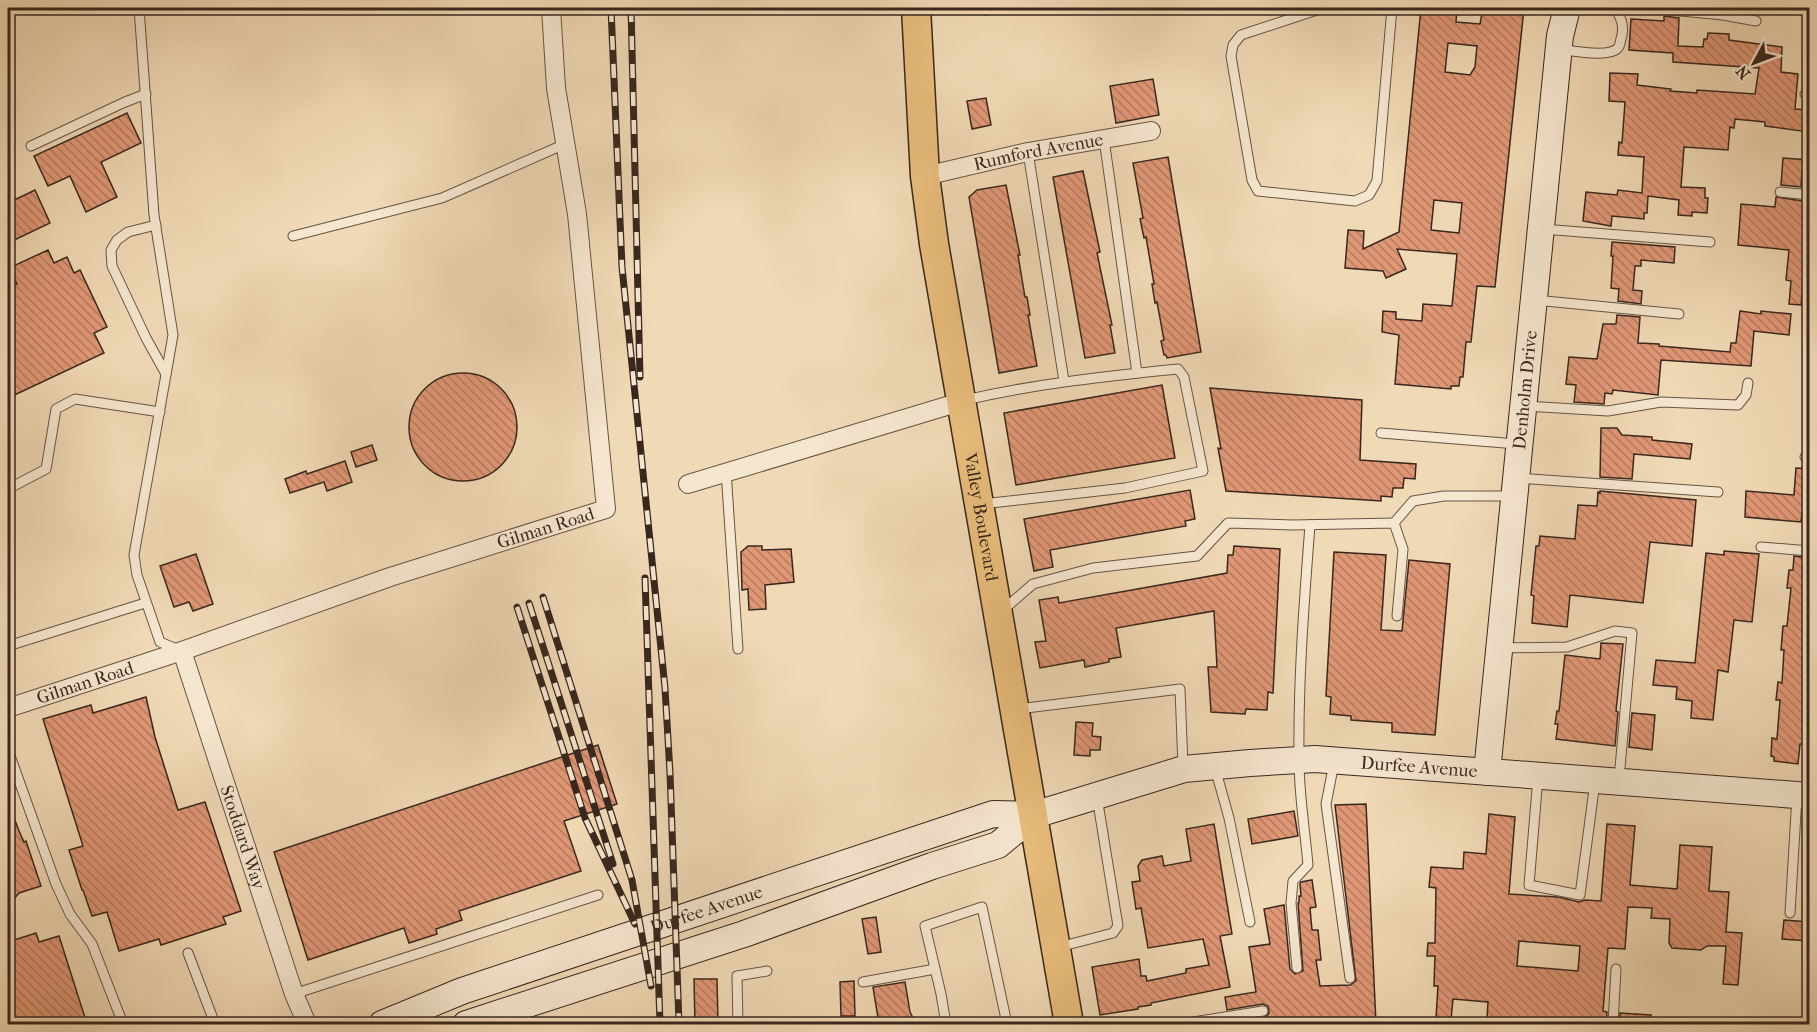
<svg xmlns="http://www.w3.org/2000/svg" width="1817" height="1032" font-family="'IM FELL French Canon',serif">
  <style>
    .building { fill: url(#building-back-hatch); stroke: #38271e; stroke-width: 1.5; fill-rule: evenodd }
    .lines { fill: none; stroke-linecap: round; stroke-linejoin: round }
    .lane-casing { stroke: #665444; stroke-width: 11 }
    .street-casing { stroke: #665444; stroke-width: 20 }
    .secondary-casing { stroke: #38271e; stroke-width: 28 }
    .primary-casing { stroke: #38271e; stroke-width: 31 }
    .lane { stroke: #f5e6cf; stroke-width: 9 }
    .street { stroke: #f5e6cf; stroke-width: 18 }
    .secondary { stroke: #f5e6cf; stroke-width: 26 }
    .primary { stroke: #e8bc7a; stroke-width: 28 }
    .rail-casing { stroke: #38271e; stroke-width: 7 }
    .rail { stroke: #f5e6cf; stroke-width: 4.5; stroke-dasharray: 14; stroke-linecap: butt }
    .labels { text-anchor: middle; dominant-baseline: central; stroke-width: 5; stroke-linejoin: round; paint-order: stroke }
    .street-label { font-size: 18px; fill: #38271e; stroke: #f5e6cf }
  </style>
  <defs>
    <pattern id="building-back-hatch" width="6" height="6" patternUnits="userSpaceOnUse" patternTransform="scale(1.5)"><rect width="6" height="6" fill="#e09776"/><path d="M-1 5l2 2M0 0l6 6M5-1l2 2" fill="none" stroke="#b77b60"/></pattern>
  </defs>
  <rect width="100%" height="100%" fill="#f0d9b5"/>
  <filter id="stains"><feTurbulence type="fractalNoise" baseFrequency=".00333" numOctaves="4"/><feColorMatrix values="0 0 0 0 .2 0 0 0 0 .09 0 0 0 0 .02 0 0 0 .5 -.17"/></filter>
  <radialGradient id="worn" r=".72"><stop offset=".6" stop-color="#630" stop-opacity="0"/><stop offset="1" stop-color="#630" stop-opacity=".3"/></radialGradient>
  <g class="building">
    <path d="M1421,8H1457L1456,22L1480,24L1483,8H1524L1495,287L1477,286L1471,342H1466L1463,377H1460L1459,386H1451V389L1395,384L1399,335L1382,332L1383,311L1396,312V319L1422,321L1423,304L1452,306L1457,254L1397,249L1406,269L1386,278L1383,271L1345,268L1348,230L1364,231L1363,249L1399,232ZM1448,43L1477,46L1475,67L1470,75L1445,72ZM1434,200L1462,203L1459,233L1431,230Z"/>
    <path d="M1664,16L1679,18L1678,46L1703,47L1704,39H1707L1708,33L1729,34V40L1782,47L1781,72L1798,74L1795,109L1809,110V132L1765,126V122L1735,119L1734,128L1730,127L1728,150L1684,147L1681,187L1705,188V198H1708L1707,213L1692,212V216L1678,215L1679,200L1648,196L1647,213H1644V219L1612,216L1611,226L1583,221L1586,192L1617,195L1618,190L1642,193L1644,157L1618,155L1619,142L1622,143L1625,102L1609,101L1610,73L1638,74L1637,85L1671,89L1670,91L1697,93V90L1755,94L1759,68L1673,62V53L1629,50L1631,19L1664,21Z"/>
    <path d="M1153,79L1159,115L1116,123L1110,86Z"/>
    <path d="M986,98L991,125L972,129L967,101Z"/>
    <path d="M127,113L141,143L101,162L117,197L86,212L70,176L48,186L34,156Z"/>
    <path d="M1168,157L1201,352L1167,358L1166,355H1164L1161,341L1164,340L1157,302L1155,303L1152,284H1154L1146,237L1144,238L1140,219L1143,218L1133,163Z"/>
    <path d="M1783,158L1809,160V173L1802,172L1801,187L1781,185Z"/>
    <path d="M1083,171L1100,252L1097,253L1112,325H1110L1115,353L1085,358L1053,177Z"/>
    <path d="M1006,185L1020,255H1018L1025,297H1027L1030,315H1028L1037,366L999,373L969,197L977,190Z"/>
    <path d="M35,190L50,223L8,243V203Z"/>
    <path d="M1776,197L1809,202V251H1807L1801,305L1789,304L1791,281L1786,280L1789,250L1738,245L1741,204L1775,207Z"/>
    <path d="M1612,242L1675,247L1674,263L1641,260V266H1635L1633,290L1642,291L1641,304L1618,301L1619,289L1611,288L1613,256H1611Z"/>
    <path d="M48,250L54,263L67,257L74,273L80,270L107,327L94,333L104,353L8,398V288L17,284L9,268Z"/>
    <path d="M1740,311L1761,314V311L1791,314L1789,335L1754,331L1751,366L1661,360L1658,395L1613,390L1612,394L1605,393L1604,404L1574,402L1576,385L1566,384L1569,357L1597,359L1603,324H1616L1617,315L1640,317L1638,343L1659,344V346L1730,352L1731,343H1736Z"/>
    <circle cx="463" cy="427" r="54"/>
    <path d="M1162,385L1175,458L1016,485L1004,413Z"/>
    <path d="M1210,388L1362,400L1360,460L1416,464L1415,479L1404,478L1403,488H1393L1392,497L1381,496V501L1226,491L1218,448L1221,449Z"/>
    <path d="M1601,428H1617L1622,435L1652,437V440L1692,444L1690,459L1634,454L1632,479L1600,477Z"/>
    <path d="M372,445L377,460L356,467L351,452Z"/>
    <path d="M345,461L352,482L327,491L324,482L290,493L285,479L306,471L307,474Z"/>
    <path d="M1796,468L1809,469L1808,514L1802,513L1801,522L1745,517L1746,491L1794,495Z"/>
    <path d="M1190,490L1195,519L1185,521L1186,526L1050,550L1053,567L1034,571L1024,519Z"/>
    <path d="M1600,491L1696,500L1692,546L1650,542L1643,603L1570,595L1567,627L1532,623L1534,596L1531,595L1536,546H1539L1540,536L1575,539L1578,505L1597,506L1598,492L1600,493Z"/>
    <path d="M748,546H762V550L791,549L794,582L765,585L766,609L749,610L748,589L742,590L741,552Z"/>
    <path d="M1234,546L1280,549L1273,693L1268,692L1267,710L1246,709L1245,714L1211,712L1208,667H1217L1214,611L1116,628L1121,657L1109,659V662L1085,667L1084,660L1040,668L1035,642L1046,641L1039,600L1058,597L1059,603L1227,573L1228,555H1233Z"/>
    <path d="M1724,551L1759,554L1752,622L1734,620L1728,672L1718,670L1713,720L1691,718L1692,701L1676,699L1677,687L1653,685L1656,660L1695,663L1706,553L1724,555Z"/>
    <path d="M1334,552L1386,555L1381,630L1402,631L1409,560L1450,564L1435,735L1392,732V723L1351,720V716L1330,714L1331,697L1326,696Z"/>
    <path d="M196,554L213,604L193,611L189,602L174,607L160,566Z"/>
    <path d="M1794,556L1809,558V744H1800L1798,764L1774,761V757L1771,756L1772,738L1777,739L1780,700H1776L1778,682L1782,683L1784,650H1781L1783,626H1787L1791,588H1787L1789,570H1793Z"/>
    <path d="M1601,643L1623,644L1616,711L1618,712L1615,746L1556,739L1558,724H1555L1557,711H1559L1565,655L1600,659Z"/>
    <path d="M146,697L155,737L178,810L205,802L241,911L223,917L226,924L161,945L159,939L119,951L107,912L92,916L83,890H82L69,850L83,846L43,719L91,705L93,713Z"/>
    <path d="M1632,713L1655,715L1652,750L1629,747Z"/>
    <path d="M1076,722L1093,723L1092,736L1101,737L1100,750H1090V756L1074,755Z"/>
    <path d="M598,745L617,804L564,821L581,871L459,911L462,920L436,929L437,934L409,943L404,928L308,960L274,852Z"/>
    <path d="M9,804L19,831L24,842L26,841L41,886L19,893L14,899L8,893V805Z"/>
    <path d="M1366,804L1376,1024H1230L1264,1018L1269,1013L1268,1006L1263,1004L1227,1010L1225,997L1256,992L1249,947L1270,944L1264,909L1284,905L1290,969L1295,974L1303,971L1298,903L1299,902V896H1301L1300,884L1301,882L1312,880L1316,907L1310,908L1312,930H1318L1321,960H1316L1320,986L1350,985L1356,981L1335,805Z"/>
    <path d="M1294,811L1298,836L1252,844L1248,819Z"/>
    <path d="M1489,814L1515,817L1509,894L1558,897L1579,902L1585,900L1601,901L1607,824L1635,826L1630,885L1677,889L1680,845L1712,847L1709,891L1729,892L1726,932L1742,933L1738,985L1723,984L1726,946H1707L1701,950L1672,948L1669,943L1670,919L1651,918L1652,908L1628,907L1625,949L1608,948L1603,1011L1607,1012L1606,1024L1487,1019L1488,1002L1453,999L1451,1020L1436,1018L1438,986H1434L1435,956H1427L1428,943H1435L1436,888L1429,887L1431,867L1463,869L1464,852L1486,854ZM1519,941L1580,946L1578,971L1517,966Z"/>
    <path d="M1214,824L1232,934L1220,936L1230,987L1151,1003V1005L1138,1007V1009L1100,1015L1092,967L1139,959L1141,976H1146L1147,981L1186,973V969L1209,965L1203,939L1148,948L1141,908L1136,909L1132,882L1140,881L1138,866L1142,860L1162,856L1164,866L1191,861L1186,829Z"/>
    <path d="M876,917L881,952L868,954L862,919Z"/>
    <path d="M1784,920L1809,922V941L1782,939Z"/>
    <path d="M36,933L39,942L59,936L87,1024H8V942Z"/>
    <path d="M694,979H717L718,1024H695Z"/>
    <path d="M854,981L855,1016H841L840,982Z"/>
    <path d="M905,982L910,1012L916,1024H879L873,987Z"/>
    <path d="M1620,1013L1651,1015V1024H1620Z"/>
  </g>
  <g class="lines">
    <g class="lane-casing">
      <g id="lane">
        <path d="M139,8L154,215L173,335L134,555L137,575L160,642L179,650"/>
        <path d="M972,8L985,10L1000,8"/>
        <path d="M1323,8L1241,35L1233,45L1231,56L1252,180L1258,191L1355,201L1369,195L1377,181L1392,8"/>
        <path d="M1649,8L1723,15L1756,21"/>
        <path d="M1561,49C1573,51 1609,58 1618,48C1620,46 1620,42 1621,39C1625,26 1621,18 1615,8"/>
        <path d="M1805,94L1810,97"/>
        <path d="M1104,139L1137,373"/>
        <path d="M31,146L125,102L146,94"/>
        <path d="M1028,152L1064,381"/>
        <path d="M1780,192L1810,195"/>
        <path d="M156,225L128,232L117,240L111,250L112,266L146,338L166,374"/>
        <path d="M1542,229L1710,242"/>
        <path d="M293,236L442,198L565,144"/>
        <path d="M1535,300L1679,314"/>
        <path d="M965,400C1035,384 1106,376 1178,369L1184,377L1203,471L1125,488L982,504"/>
        <path d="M1525,406L1608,411L1661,402L1738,405L1746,395L1748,383"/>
        <path d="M1381,433L1517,444"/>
        <path d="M1805,457H1810"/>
        <path d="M726,471L738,649"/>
        <path d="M1518,478L1718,492"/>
        <path d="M8,489L46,469L56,409L75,399L160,412"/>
        <path d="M1394,523L1413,501L1444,496H1513"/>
        <path d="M1761,547L1810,551"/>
        <path d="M1002,611L1033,584L1093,568L1197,556L1228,523L1293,525L1394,523L1403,549L1397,616"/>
        <path d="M8,638L11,645L145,603"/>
        <path d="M1501,648L1567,647L1615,631L1632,633L1619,779"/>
        <path d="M1018,709L1180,689L1183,767"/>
        <path d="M8,750L56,884L70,914L92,944L123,1024"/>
        <path d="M1334,763L1326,804L1350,978"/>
        <path d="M1215,768L1229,818L1250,922"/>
        <path d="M1538,777L1529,885L1580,895L1595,782"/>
        <path d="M1790,913L1797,796"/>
        <path d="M1059,947L1113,933L1118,926L1097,797"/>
        <path d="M188,953L215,1024"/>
        <path d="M1297,968L1291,903L1293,881L1308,865C1305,830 1299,795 1299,760C1298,681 1304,603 1310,525"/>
        <path d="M863,982L935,969"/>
        <path d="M294,994L598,895"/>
        <path d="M738,1024L737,976L767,971"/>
        <path d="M946,1024L941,994L925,926L982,907L1007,1024"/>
        <path d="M1180,1024L1263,1011"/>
        <path d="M1613,1024L1616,969"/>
      </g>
    </g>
    <g class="street-casing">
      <g id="street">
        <path id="s1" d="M925,176L1028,152L1151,131"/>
        <path d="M688,484L960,402"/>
        <path id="s2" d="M182,651L294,994L307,1024"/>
        <path id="s3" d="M8,708L182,651L390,577L606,509L577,214L556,88L551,8"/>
      </g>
    </g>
    <g class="secondary-casing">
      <g id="secondary">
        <path id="s4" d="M1487,772L1560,36L1567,8"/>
        <path id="s5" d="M382,1024L462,991L993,814L1034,815L1184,769L1250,763L1315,759L1810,796"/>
        <path d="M466,1024L744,934L932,866L998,845L1034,815"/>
      </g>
    </g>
    <g class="primary-casing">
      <g id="primary">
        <path id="s6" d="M916,8L925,176L934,244L1069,1024"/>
      </g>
    </g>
    <use href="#lane" class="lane"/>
    <use href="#street" class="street"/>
    <use href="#secondary" class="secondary"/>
    <use href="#primary" class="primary"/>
    <g class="rail-casing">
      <g id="rail">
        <path d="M611,8L622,267L665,688L670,773L679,1024"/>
        <path d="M631,8L640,377"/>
        <path d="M645,578L660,1024"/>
        <path d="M543,597L632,880L651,986"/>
        <path d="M529,603L613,864"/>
        <path d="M517,607L585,818L635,924"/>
      </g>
    </g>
    <use href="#rail" class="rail"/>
  </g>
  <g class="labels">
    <g class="street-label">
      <text stroke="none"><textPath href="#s1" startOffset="116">Rumford Avenue</textPath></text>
      <text stroke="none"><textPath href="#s4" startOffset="384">Denholm Drive</textPath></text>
      <text stroke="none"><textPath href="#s6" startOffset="514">Valley Boulevard</textPath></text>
      <text stroke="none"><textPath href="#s3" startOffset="567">Gilman Road</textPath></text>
      <text stroke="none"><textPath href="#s3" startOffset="81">Gilman Road</textPath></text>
      <text stroke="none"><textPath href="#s5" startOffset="1080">Durfee Avenue</textPath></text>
      <text stroke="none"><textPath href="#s2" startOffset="196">Stoddard Way</textPath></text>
      <text stroke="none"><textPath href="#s5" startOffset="344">Durfee Avenue</textPath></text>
    </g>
  </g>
  <rect width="1817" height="1032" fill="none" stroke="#f0d9b5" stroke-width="30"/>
  <rect x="9" y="9" width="1799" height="1014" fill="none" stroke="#38271e" stroke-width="3"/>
  <rect x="15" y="15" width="1787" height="1002" fill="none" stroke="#38271e" stroke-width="1.5"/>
  <g transform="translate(1754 63) rotate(229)" stroke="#f5e6cf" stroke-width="4.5" paint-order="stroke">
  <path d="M0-4.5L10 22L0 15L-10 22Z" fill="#38271e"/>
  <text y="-9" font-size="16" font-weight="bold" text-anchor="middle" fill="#38271e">N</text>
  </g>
  <rect width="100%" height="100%" filter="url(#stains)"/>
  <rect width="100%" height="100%" fill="url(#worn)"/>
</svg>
